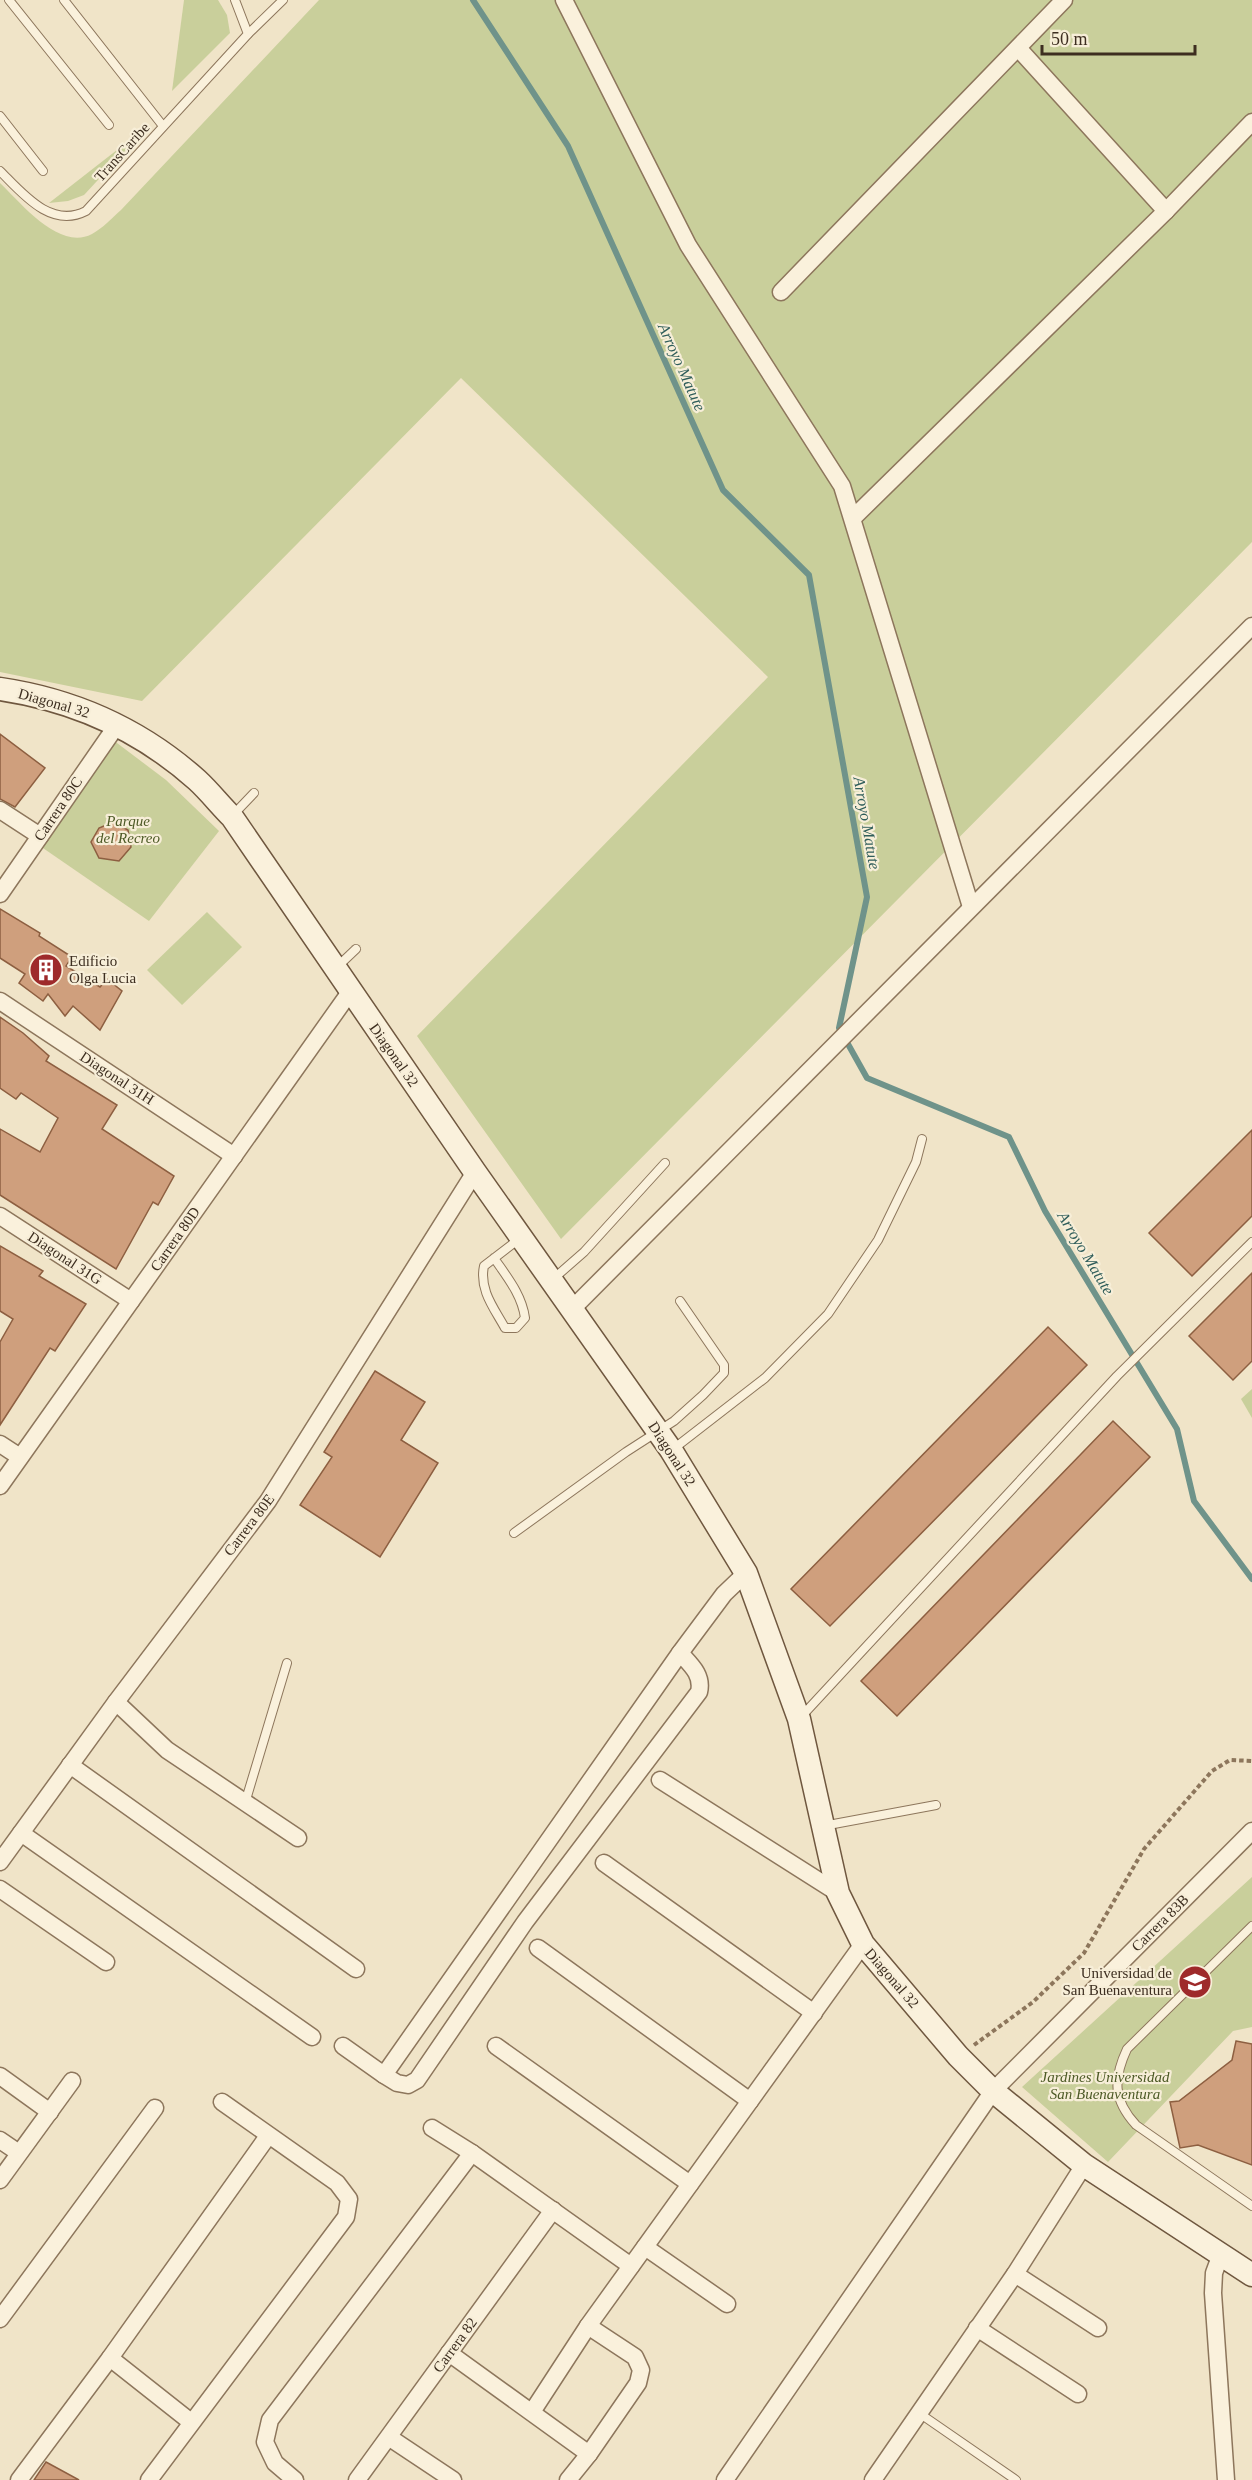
<svg xmlns="http://www.w3.org/2000/svg" width="1252" height="2480" font-family="Georgia,serif">
  <style>
    .green { fill: #c9cf9b }
    .lines { fill: none; stroke-linecap: round; stroke-linejoin: round }
    .stream { stroke: #6f938a; stroke-width: 6 }
    .building { fill: #cf9f7d; stroke: #8d5f41; stroke-width: 1.5 }
    .lane-casing { stroke: #8d765c; stroke-width: 10 }
    .street-casing { stroke: #8d765c; stroke-width: 19 }
    .secondary-casing { stroke: #6f573f; stroke-width: 25 }
    .path { stroke: #8d765c; stroke-width: 4; stroke-dasharray: 4.5 3; stroke-linecap: butt }
    .lane { stroke: #faf1dc; stroke-width: 8 }
    .street { stroke: #faf1dc; stroke-width: 16 }
    .secondary { stroke: #faf1dc; stroke-width: 22 }
    .labels { text-anchor: middle; dominant-baseline: central; stroke-width: 4.5; stroke-linejoin: round; paint-order: stroke }
    .street-label { font-size: 15px; fill: #3d2e20; stroke: #f7eed8 }
    .park-label { font-size: 15px; font-style: italic; fill: #4d5a26; stroke: #f7eed8 }
    .poi-label { font-size: 15px; fill: #3d2e20; stroke: #f7eed8; text-anchor: start }
    .water-label { font-size: 16px; font-style: italic; fill: #2f5d5a; stroke: #f7eed8 }
  </style>
  <rect width="100%" height="100%" fill="#f0e4c8"/>
  <g class="green">
    <path d="M184,0H218L227,15L230,33L172,91Z"/>
    <path d="M319,0H1252V542L561,1239L417,1036L768,677L461,378L142,701L0,672V183C22,204 59,251 92,234C103,228 112,218 121,210Z"/>
    <path d="M149,125L84,195L68,201L49,203Z"/>
    <path d="M113,740L166,780L219,831L149,921L40,846Z"/>
    <path d="M207,912L242,947L182,1005L147,970Z"/>
    <path d="M1252,1389V1418L1241,1399Z"/>
    <path d="M1252,1877V2027L1233,2031L1108,2162L1022,2087Z"/>
  </g>
  <g class="lines">
    <path class="stream" d="M473,0L568,146L723,490L809,575L867,897L839,1028L867,1078L1009,1137L1045,1211L1177,1429L1194,1501L1252,1579"/>
  </g>
  <g class="building">
    <path d="M0,734L45,768L15,807L0,799Z"/>
    <path d="M113,822L128,830L131,847L119,861L99,858L91,842L99,828Z"/>
    <path d="M0,909L40,933L39,936L72,957L66,966L100,987L107,979L122,991L100,1030L73,1006L65,1016L48,994L43,1001L19,983L25,974L0,958Z"/>
    <path d="M0,1017L23,1033L49,1056L46,1061L117,1105L102,1129L174,1176L158,1205L153,1202L116,1269L0,1195V1129L40,1152L58,1118L21,1093L16,1099L0,1088Z"/>
    <path d="M1252,1130V1216L1192,1276L1149,1233Z"/>
    <path d="M0,1246L43,1271L39,1276L86,1304L55,1351L50,1348L0,1425V1342L13,1319L0,1311Z"/>
    <path d="M1252,1273V1361L1233,1380L1189,1336Z"/>
    <path d="M1048,1327L1087,1365L830,1626L791,1589Z"/>
    <path d="M375,1371L425,1402L401,1440L438,1463L380,1557L300,1505L332,1457L324,1452Z"/>
    <path d="M1113,1421L1150,1457L897,1716L861,1681Z"/>
    <path d="M1236,2041L1252,2044V2165L1198,2145L1180,2148L1170,2102L1179,2101L1232,2060Z"/>
    <path d="M46,2462L79,2480H34Z"/>
  </g>
  <g class="lines">
    <g class="lane-casing">
      <g id="lane">
        <path d="M9,0L109,125"/>
        <path d="M64,0L163,126"/>
        <path d="M248,34L283,0"/>
        <path d="M0,116L43,171"/>
        <path d="M0,171C23,194 51,229 86,211L248,34L235,0"/>
        <path d="M232,816L254,793"/>
        <path d="M337,967L356,949"/>
        <path d="M494,1258C507,1277 522,1295 525,1318L516,1328H505C494,1308 479,1290 484,1266L519,1239"/>
        <path d="M552,1280L584,1252L665,1163"/>
        <path d="M672,1450L765,1378L828,1314L878,1240L916,1162L922,1139"/>
        <path d="M514,1533L626,1452L674,1421L703,1395L724,1373V1365L680,1301"/>
        <path d="M800,1718L1117,1376L1252,1242"/>
        <path d="M245,1803L287,1663"/>
        <path d="M823,1826L936,1805"/>
        <path d="M1252,1926L1127,2049C1113,2079 1113,2100 1136,2125L1252,2206"/>
        <path d="M919,2413L1016,2480"/>
      </g>
    </g>
    <g class="street-casing">
      <g id="street">
        <path d="M564,0L688,245L842,486L971,907"/>
        <path d="M1018,48L1166,211"/>
        <path d="M781,292L1064,0"/>
        <path d="M853,518L1166,211L1252,122"/>
        <path d="M0,810L40,836"/>
        <path d="M0,894L117,725"/>
        <path d="M0,1001L234,1156"/>
        <path d="M0,1216L131,1301"/>
        <path d="M572,1309L1252,626"/>
        <path d="M0,1444L20,1457"/>
        <path d="M0,1486L350,992"/>
        <path d="M116,1702L167,1750L298,1838"/>
        <path d="M70,1765L356,1969"/>
        <path d="M660,1780L838,1893"/>
        <path d="M21,1833L312,2037"/>
        <path d="M0,1862L116,1702L268,1501L475,1172"/>
        <path d="M604,1863L814,2013"/>
        <path d="M0,1889L106,1962"/>
        <path d="M538,1948L750,2101"/>
        <path d="M343,2046L384,2075L680,1653L724,1594L746,1573"/>
        <path d="M496,2046L690,2184"/>
        <path d="M384,2075L397,2083L408,2085L417,2080L525,1922L699,1692C703,1675 691,1665 680,1653"/>
        <path d="M0,2076L50,2112"/>
        <path d="M432,2128L472,2153L631,2266"/>
        <path d="M0,2140L19,2153"/>
        <path d="M0,2180L72,2081"/>
        <path d="M645,2247L727,2304"/>
        <path d="M1221,2254L1214,2273L1213,2293L1226,2480"/>
        <path d="M1015,2274L1098,2328"/>
        <path d="M0,2319L155,2108"/>
        <path d="M977,2328L1078,2394"/>
        <path d="M449,2353L589,2454"/>
        <path d="M110,2358L191,2422"/>
        <path d="M532,2412L588,2326L863,1944"/>
        <path d="M390,2438L453,2480"/>
        <path d="M19,2480L110,2358L268,2136"/>
        <path d="M149,2480L346,2217L349,2199L337,2183L222,2102"/>
        <path d="M295,2480L275,2463L265,2442L270,2420L472,2153"/>
        <path d="M357,2480L553,2210"/>
        <path d="M568,2480L589,2454L638,2383L641,2370L635,2357L588,2326"/>
        <path d="M725,2480L993,2091L1252,1831"/>
        <path d="M873,2480L1015,2274L1084,2165"/>
      </g>
    </g>
    <g class="secondary-casing">
      <path id="secondary" d="M0,689C74,700 141,730 197,780C209,791 220,805 232,817L475,1172L671,1450L746,1573L799,1719L838,1893L863,1944L958,2056L993,2091L1084,2165L1252,2275"/>
    </g>
    <path class="path" d="M974,2045L1033,2002L1084,1953L1144,1849L1212,1771L1230,1760L1252,1761"/>
    <use href="#lane" class="lane"/>
    <use href="#street" class="street"/>
    <use href="#secondary" class="secondary"/>
  </g>
  <defs>
    <g id="building-disc" transform="scale(1.725)"><circle r="9.5" fill="#9e2a2b" stroke="#f7eed8"/><path d="M-4-6H4V6H1V3H-1V6H-4ZM-2.5-4.3h1.7v1.8h-1.7ZM.8-4.3h1.7v1.8H.8ZM-2.5-1h1.7V.8h-1.7ZM.8-1h1.7V.8H.8Z" fill="#fff"/></g>
    <g id="university-disc" transform="scale(1.725)"><circle r="9.5" fill="#9e2a2b" stroke="#f7eed8"/><path d="M0-5L7-2L0 1L-7-2ZM-4 1L0 2.5L4 1V4Q0 6-4 4Z" fill="#fff"/></g>
  </defs>
  <g fill-rule="evenodd">
    <use href="#building-disc" x="46" y="970"/>
    <use href="#university-disc" x="1195" y="1982"/>
  </g>
  <g class="labels">
    <g class="street-label">
      <text transform="translate(122 152) rotate(-48)">TransCaribe</text>
      <text transform="translate(54 703) rotate(16)">Diagonal 32</text>
      <text transform="translate(58 809) rotate(-56)">Carrera 80C</text>
      <text transform="translate(394 1055) rotate(55)">Diagonal 32</text>
      <text transform="translate(117 1078) rotate(33)">Diagonal 31H</text>
      <text transform="translate(175 1239) rotate(-55)">Carrera 80D</text>
      <text transform="translate(65 1258) rotate(33)">Diagonal 31G</text>
      <text transform="translate(672 1454) rotate(57)">Diagonal 32</text>
      <text transform="translate(249 1525) rotate(-53)">Carrera 80E</text>
      <text transform="translate(1160 1923) rotate(-45)">Carrera 83B</text>
      <text transform="translate(892 1978) rotate(49)">Diagonal 32</text>
      <text transform="translate(455 2345) rotate(-54)">Carrera 82</text>
    </g>
    <g class="park-label">
      <text x="128" y="821">Parque<tspan x="128" dy="17">del Recreo</tspan></text>
      <text x="1105" y="2077">Jardines Universidad<tspan x="1105" dy="17">San Buenaventura</tspan></text>
    </g>
    <g class="poi-label">
      <text x="69" y="961">Edificio<tspan x="69" dy="17">Olga Lucia</tspan></text>
      <text x="1172" y="1973" text-anchor="end">Universidad de<tspan x="1172" dy="17">San Buenaventura</tspan></text>
    </g>
    <g class="water-label">
      <text transform="translate(682 367) rotate(66)">Arroyo Matute</text>
      <text transform="translate(867 823) rotate(80)">Arroyo Matute</text>
      <text transform="translate(1086 1253) rotate(59)">Arroyo Matute</text>
    </g>
  </g>
  <path d="M1042 45v9h153v-9" fill="none" stroke="#3d2e20" stroke-width="3"/>
  <text x="1051" y="45" font-size="18" fill="#3d2e20" stroke="#f7eed8" stroke-width="4.5" paint-order="stroke">50 m</text>
</svg>
